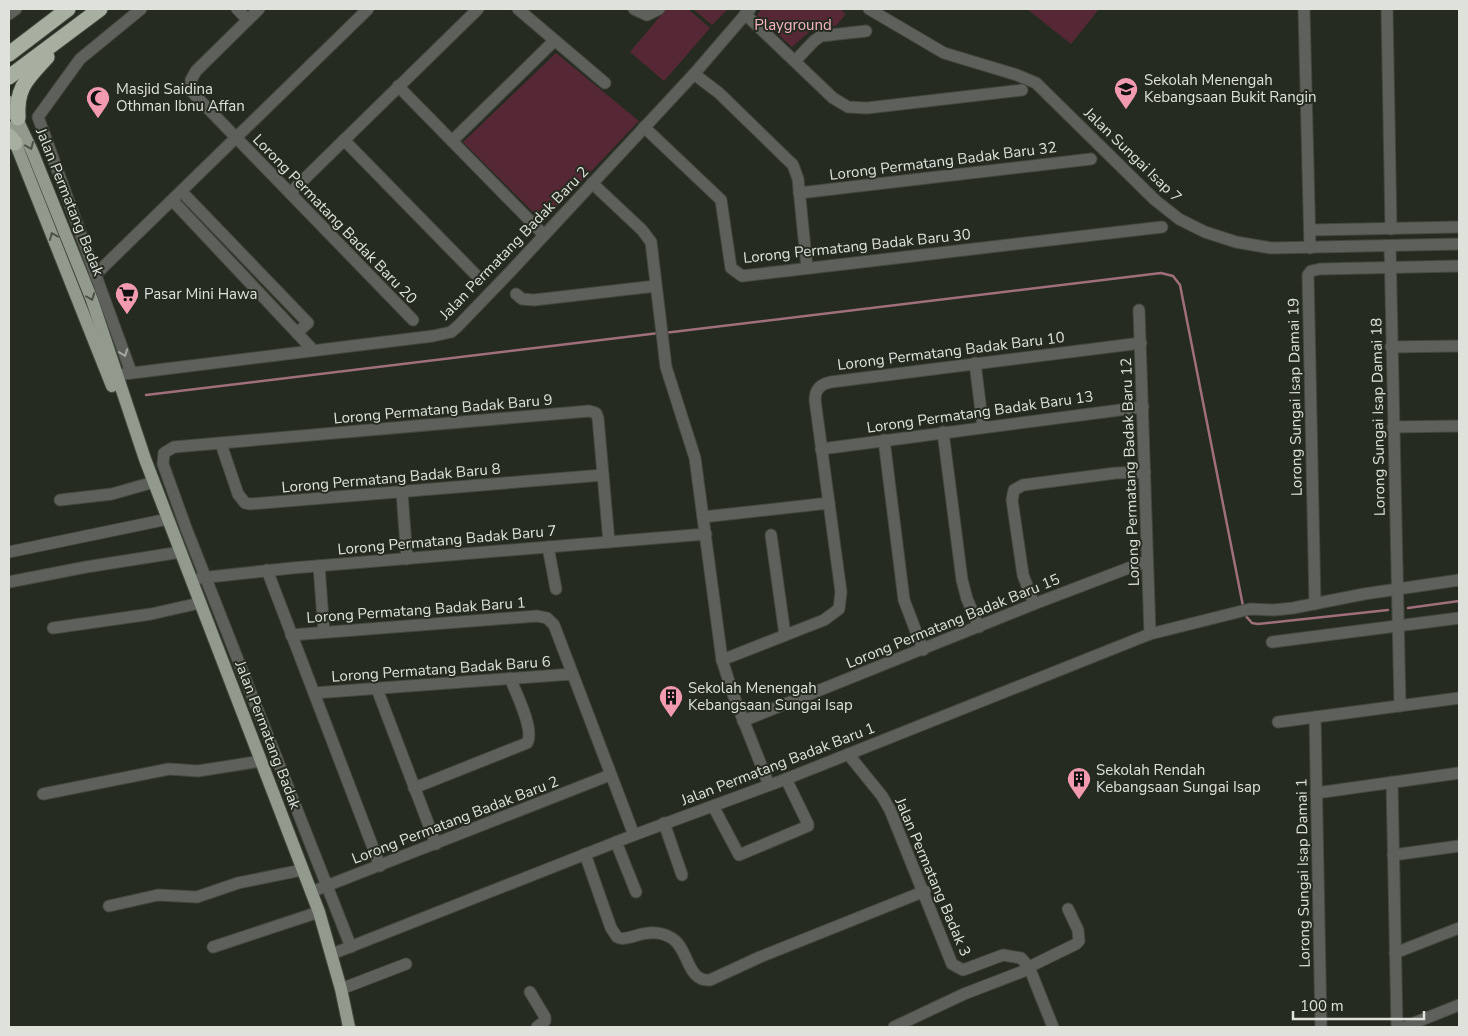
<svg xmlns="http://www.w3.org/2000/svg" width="1468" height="1036" font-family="'Nunito Sans',sans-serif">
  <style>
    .green { fill: #562835 }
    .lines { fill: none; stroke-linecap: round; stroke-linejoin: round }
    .stream { stroke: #a06f7c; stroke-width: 2.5 }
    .minor-casing { stroke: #43483e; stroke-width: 13 }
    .major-casing { stroke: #43483e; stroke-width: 14 }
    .highway-casing { stroke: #43483e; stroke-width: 17 }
    .minor { stroke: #5e615b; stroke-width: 11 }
    .major { stroke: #92998d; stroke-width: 12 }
    .highway { stroke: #a7afa1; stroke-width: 15 }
    .oneway { stroke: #4b5246 }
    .oneway2 { stroke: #a4a8a1 }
    .labels { text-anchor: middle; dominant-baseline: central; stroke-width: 4; stroke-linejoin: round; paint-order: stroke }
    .park-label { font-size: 15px; fill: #f7b5c4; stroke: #252b20 }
    .poi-label { font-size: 15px; fill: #dee2db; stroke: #252b20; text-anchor: start }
    .street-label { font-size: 15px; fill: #dee2db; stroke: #252b20 }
  </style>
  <rect width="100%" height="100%" fill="#252b20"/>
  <g class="green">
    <path d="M666,9H688L710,28L664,81L630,52Z"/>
    <path d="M693,9H728L712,25Z"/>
    <path d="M762,9H840L846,14L836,26H816L792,47L757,15Z"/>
    <path d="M1027,9H1099L1071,44Z"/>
    <path d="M556,53L639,121L543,222L463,142Z"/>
  </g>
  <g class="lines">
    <g class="stream">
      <path d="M664,333L1161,273L1173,276L1180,285L1243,606"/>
      <path d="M146,395L659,333"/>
      <path d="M1408,608L1459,601"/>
      <path d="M1244,614L1252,623L1258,624L1388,610"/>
    </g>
    <g class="minor-casing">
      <g id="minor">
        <path d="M237,9L248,20"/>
        <path d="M259,9L196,71L191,80V91L413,320"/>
        <path d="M518,9L605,83"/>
        <path d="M634,9L647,15L659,9"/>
        <path d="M869,9L944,53L1017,75L1036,83L1155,200L1179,219L1205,232L1236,242L1271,248L1459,244"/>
        <path d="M1304,9L1310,248"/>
        <path d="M1387,9L1391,229"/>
        <path d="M9,14L16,9"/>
        <path d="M745,14L833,98L848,107L867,108L1022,90"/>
        <path d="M795,61L814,41L821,36L866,31"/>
        <path d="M694,74L719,93L793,165L798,179L807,268"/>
        <path d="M398,86L544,235"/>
        <path d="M644,127L721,200L731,268L742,276L1162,227"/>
        <path d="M344,140L476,275"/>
        <path d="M452,141L554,41"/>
        <path d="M592,183L642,230L651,242L666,367L695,458L722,660L733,694L769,785"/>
        <path d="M182,192L308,323L297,333"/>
        <path d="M290,193L478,9"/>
        <path d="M799,193L1091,159"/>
        <path d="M173,201L313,350"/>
        <path d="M1310,230L1459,227"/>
        <path d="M1390,246L1400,706"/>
        <path d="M95,275L368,9"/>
        <path d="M516,294L522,299L534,300L656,286"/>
        <path d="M1139,310L1150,634"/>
        <path d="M1391,347L1459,346"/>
        <path d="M975,363L983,427"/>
        <path d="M131,372L38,117L80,59L141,9"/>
        <path d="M108,376L433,336L451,332L458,326L510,272L694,74L750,9"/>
        <path d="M1393,427L1459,426"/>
        <path d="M943,432L962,580L967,599L979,627"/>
        <path d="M884,440L904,600L923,650"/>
        <path d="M221,444L238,494L245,503L250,504L603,475"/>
        <path d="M821,449L1143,407"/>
        <path d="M402,493L407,559"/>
        <path d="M60,500L112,494L154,482"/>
        <path d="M703,517L829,503"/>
        <path d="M771,535L785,635"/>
        <path d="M548,547L556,589"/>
        <path d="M9,552L168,519"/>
        <path d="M319,566L324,632"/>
        <path d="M267,570L380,866"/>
        <path d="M200,578L292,568L706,534"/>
        <path d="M9,582L86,567L181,552"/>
        <path d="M1034,604L1023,575L1012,500L1014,490L1023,485L1116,473L1145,472"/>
        <path d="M1315,604L1308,275L1311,271L1320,269L1459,266"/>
        <path d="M53,628L151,614L200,603"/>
        <path d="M291,635L537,616L547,618L554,625L634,835"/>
        <path d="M1272,642L1459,618"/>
        <path d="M722,660L824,620L839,609L841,592L815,400C815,389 821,384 831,382L1141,343"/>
        <path d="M377,689L436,844"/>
        <path d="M314,693L572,674"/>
        <path d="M1315,717L1321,1027"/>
        <path d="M743,721L1034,604L1147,561"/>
        <path d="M1278,722L1459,698"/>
        <path d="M848,754L882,796L890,810L952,964L963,970L1003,955L1021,958L1029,967L1053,1027"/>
        <path d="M1392,782L1397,1027"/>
        <path d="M414,788L527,743C535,730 516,693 510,678"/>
        <path d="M1316,793L1459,773"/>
        <path d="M43,794L169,769L198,771L261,761"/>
        <path d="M713,806L739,855L808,826V824L786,779"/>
        <path d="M664,823L682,875"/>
        <path d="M616,842L636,892"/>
        <path d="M585,854L611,928L617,937C627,944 649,923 673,939C689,950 687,982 710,980L760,957L925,891"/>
        <path d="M1393,855L1459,846"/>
        <path d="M311,892L610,775"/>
        <path d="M109,906L158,895L197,897L238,883L302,870"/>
        <path d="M213,947L319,912"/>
        <path d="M351,947L186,528L163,464L164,453L174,447L589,411L596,413L598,418L609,542"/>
        <path d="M1395,953L1459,928"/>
        <path d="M332,954L634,835L786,779L1150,634L1250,609L1274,610L1293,608L1364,594L1459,580"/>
        <path d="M1029,967L1076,944L1079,941L1078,930L1068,909"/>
        <path d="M341,989L406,964"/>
        <path d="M530,992L545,1017V1021L537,1027"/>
        <path d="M894,1027L964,994L1029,969"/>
        <path d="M1404,1027L1459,1005"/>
      </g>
    </g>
    <g class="major-casing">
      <g id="major">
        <path d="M9,102L32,151L92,300L145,459L319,912L341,989L349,1027"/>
        <path d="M9,127L112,386"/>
      </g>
    </g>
    <g class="highway-casing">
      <g id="highway">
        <path d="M9,54L68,9"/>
        <path d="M9,77L100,9"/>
        <path d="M18,118C16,87 27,79 47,57"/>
        <path d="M9,136L15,143"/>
      </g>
    </g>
    <use href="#minor" class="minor"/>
    <use href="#major" class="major"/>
    <use href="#highway" class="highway"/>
  </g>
  <defs><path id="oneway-chevron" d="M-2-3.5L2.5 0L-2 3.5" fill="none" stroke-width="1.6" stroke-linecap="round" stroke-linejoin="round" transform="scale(1.25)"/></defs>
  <g class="oneway">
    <use href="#oneway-chevron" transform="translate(30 146) rotate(67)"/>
    <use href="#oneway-chevron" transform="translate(53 236) rotate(-112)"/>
    <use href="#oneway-chevron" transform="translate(91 297) rotate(69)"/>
  </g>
  <use class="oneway2" href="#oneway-chevron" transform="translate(124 353) rotate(70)"/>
  <defs>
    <g id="school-pin" transform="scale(1.25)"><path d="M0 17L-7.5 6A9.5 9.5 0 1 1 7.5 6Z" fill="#f29ab0" stroke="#252b20"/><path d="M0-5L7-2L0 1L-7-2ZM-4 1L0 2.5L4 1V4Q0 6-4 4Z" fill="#111"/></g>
    <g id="mosque-pin" transform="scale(1.25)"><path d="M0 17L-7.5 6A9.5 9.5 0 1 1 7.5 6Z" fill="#f29ab0" stroke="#252b20"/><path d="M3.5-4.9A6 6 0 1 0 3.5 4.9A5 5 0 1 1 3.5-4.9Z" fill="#111"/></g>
    <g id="supermarket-pin" transform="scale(1.25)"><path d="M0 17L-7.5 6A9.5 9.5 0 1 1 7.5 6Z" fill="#f29ab0" stroke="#252b20"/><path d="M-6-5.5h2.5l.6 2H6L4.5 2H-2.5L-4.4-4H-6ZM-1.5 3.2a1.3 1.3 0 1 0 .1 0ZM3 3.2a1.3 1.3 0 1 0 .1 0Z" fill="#111"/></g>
    <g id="building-pin" transform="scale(1.25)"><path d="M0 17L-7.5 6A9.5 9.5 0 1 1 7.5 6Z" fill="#f29ab0" stroke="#252b20"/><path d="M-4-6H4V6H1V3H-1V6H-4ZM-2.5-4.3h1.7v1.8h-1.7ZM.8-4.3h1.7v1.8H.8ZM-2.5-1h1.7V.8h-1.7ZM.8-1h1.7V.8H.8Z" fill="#111"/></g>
  </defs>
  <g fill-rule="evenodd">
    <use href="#school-pin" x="1126" y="89"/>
    <use href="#mosque-pin" x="98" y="98"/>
    <use href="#supermarket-pin" x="127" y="294"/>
    <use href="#building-pin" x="671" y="697"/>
    <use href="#building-pin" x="1079" y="779"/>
  </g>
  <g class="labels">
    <g class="park-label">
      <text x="793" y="25">Playground</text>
    </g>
    <g class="poi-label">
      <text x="1144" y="80">Sekolah Menengah<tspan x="1144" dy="17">Kebangsaan Bukit Rangin</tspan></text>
      <text x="116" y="89">Masjid Saidina<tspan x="116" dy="17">Othman Ibnu Affan</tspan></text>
      <text x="144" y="294">Pasar Mini Hawa</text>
      <text x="688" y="688">Sekolah Menengah<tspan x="688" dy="17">Kebangsaan Sungai Isap</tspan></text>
      <text x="1096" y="770">Sekolah Rendah<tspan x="1096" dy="17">Kebangsaan Sungai Isap</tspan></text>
    </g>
    <g class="street-label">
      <text transform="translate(1133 155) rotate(44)">Jalan Sungai Isap 7</text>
      <text transform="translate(943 161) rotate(-7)">Lorong Permatang Badak Baru 32</text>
      <text transform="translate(70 202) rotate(68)">Jalan Permatang Badak</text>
      <text transform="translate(335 219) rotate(46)">Lorong Permatang Badak Baru 20</text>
      <text transform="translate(514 243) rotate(-46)">Jalan Permatang Badak Baru 2</text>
      <text transform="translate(857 246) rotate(-6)">Lorong Permatang Badak Baru 30</text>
      <text transform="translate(951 351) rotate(-7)">Lorong Permatang Badak Baru 10</text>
      <text transform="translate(1295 397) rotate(-91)">Lorong Sungai Isap Damai 19</text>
      <text transform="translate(443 409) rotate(-5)">Lorong Permatang Badak Baru 9</text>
      <text transform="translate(980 412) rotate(-8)">Lorong Permatang Badak Baru 13</text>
      <text transform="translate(1378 417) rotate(-91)">Lorong Sungai Isap Damai 18</text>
      <text transform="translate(1130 472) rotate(-92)">Lorong Permatang Badak Baru 12</text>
      <text transform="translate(391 478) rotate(-5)">Lorong Permatang Badak Baru 8</text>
      <text transform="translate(447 540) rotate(-5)">Lorong Permatang Badak Baru 7</text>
      <text transform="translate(416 610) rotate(-4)">Lorong Permatang Badak Baru 1</text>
      <text transform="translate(953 621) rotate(-22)">Lorong Permatang Badak Baru 15</text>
      <text transform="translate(441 669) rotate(-4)">Lorong Permatang Badak Baru 6</text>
      <text transform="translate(268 735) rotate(69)">Jalan Permatang Badak</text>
      <text transform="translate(778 764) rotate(-21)">Jalan Permatang Badak Baru 1</text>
      <text transform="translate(455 820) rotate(-21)">Lorong Permatang Badak Baru 2</text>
      <text transform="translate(1303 873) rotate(-91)">Lorong Sungai Isap Damai 1</text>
      <text transform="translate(933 877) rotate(67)">Jalan Permatang Badak 3</text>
    </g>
  </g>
  <rect width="1468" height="1036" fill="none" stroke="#dee2db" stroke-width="20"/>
  <path d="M1293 1011v8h131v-8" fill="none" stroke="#dee2db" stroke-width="2.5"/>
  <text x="1300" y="1011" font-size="15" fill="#dee2db" stroke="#252b20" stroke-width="4" paint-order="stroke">100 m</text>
</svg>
